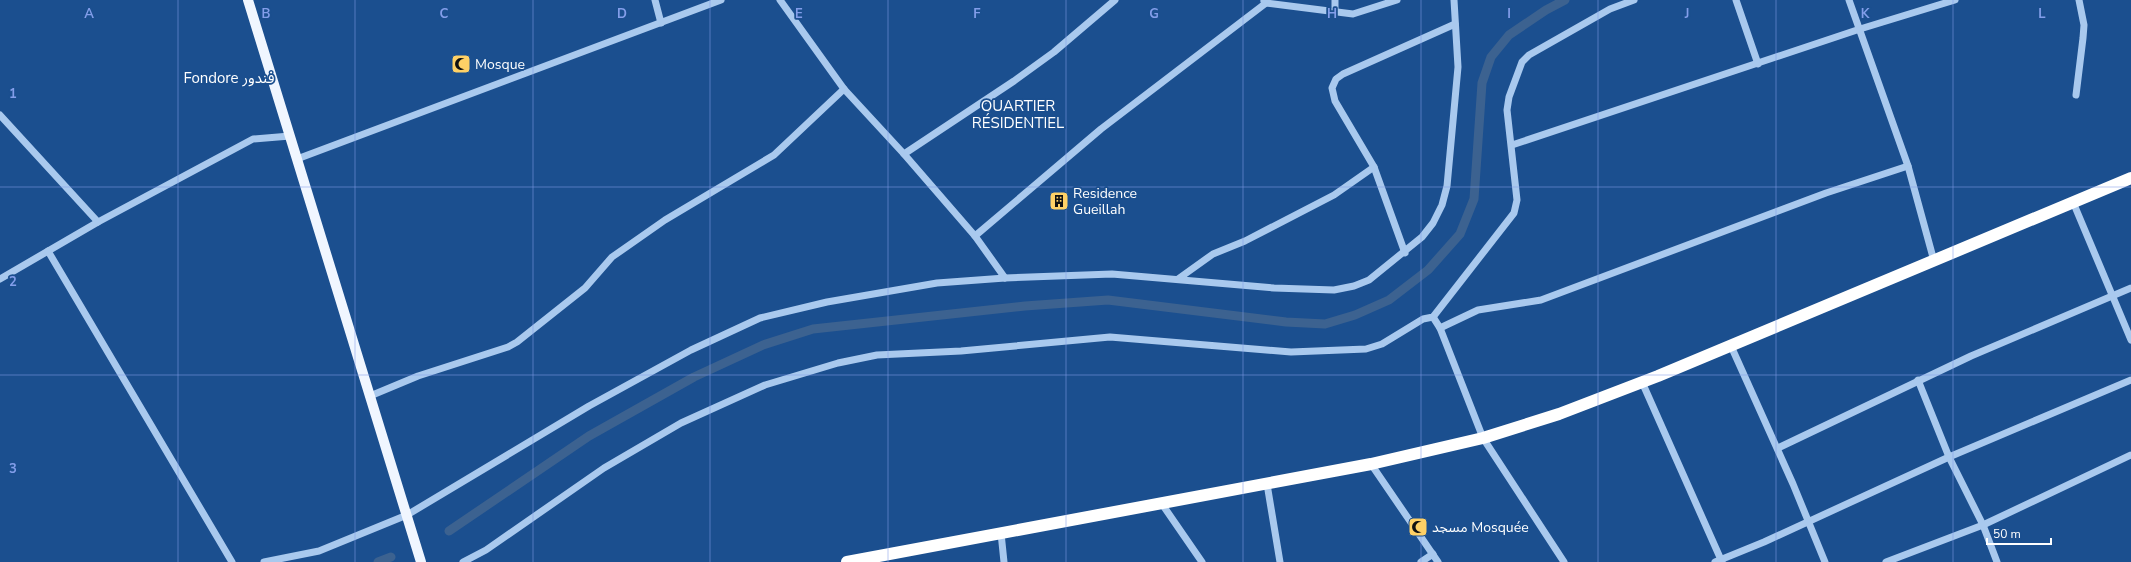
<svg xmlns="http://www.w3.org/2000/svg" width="2131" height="562" font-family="'Nunito Sans','Noto Sans Arabic',sans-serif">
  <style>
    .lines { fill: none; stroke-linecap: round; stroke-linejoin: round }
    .canal { stroke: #3c6290; stroke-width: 9 }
    .minor { stroke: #a9c9ee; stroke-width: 7 }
    .major { stroke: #f0f6ff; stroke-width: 10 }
    .highway { stroke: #fff; stroke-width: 12 }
    .grid { fill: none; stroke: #839eea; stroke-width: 1; stroke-opacity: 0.55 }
    .labels { text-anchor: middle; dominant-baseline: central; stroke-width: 3.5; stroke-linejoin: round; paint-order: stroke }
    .poi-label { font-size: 14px; fill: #fff; stroke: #1b4f8f; text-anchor: start }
    .neighbourhood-label { font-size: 15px; fill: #fff; stroke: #1b4f8f }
    .grid-label { font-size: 13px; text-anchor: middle; font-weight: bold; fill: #839eea; stroke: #1b4f8f; stroke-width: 3.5; stroke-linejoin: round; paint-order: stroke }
  </style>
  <rect width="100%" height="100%" fill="#1b4f8f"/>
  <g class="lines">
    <g class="canal">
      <path d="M449,531L589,436L694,377L763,345L813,329L1025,306L1108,300L1286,322L1325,324L1355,315L1389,300L1428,270L1460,234L1474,199L1482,83L1491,57L1509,35L1546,10L1565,0"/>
      <path d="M378,562L391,557"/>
    </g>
    <g class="minor">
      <path d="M655,0L661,23"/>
      <path d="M780,0L844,89L904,154L1014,81L1054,52L1115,0"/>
      <path d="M1335,0V11"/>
      <path d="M1736,0L1758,64"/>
      <path d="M1849,0L1908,166L1934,261"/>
      <path d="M1264,1L1266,3L1353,14L1397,0"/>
      <path d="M2076,95L2083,38L2084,25L2079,0"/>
      <path d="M0,115L98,222"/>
      <path d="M1512,145L1860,29L1955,0"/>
      <path d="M904,154L975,236L1005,278"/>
      <path d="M297,159L721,0"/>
      <path d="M2073,202L2131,340"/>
      <path d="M975,236L1101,129L1266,3"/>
      <path d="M48,251L232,562"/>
      <path d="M1405,253L1374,167L1335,101L1332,88L1336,79L1343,74L1455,24"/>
      <path d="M0,279L98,222L253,139L290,136"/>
      <path d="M1178,279L1213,254L1245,241L1334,195L1374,167"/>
      <path d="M1433,317L1440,328L1483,438L1564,562"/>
      <path d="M1440,328L1478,310L1541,300L1826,193L1908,166"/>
      <path d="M1731,346L1793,484L1825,562"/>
      <path d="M1918,380L1949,457L1983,525L1997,562"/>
      <path d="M1642,382L1722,562"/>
      <path d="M370,396L418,376L508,347L517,342L585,288L612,257L665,220L774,155L844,89"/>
      <path d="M1778,448L1971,356L2131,288"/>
      <path d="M1371,464L1438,562"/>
      <path d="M1267,484L1280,562"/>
      <path d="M1162,504L1202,562"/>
      <path d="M1001,533L1004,562"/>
      <path d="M264,562L319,551L407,515L589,406L691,350L760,318L827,302L937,283L1005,278L1112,274L1274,288L1334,290L1354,286L1369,280L1422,237L1433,223L1442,205L1447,186L1458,67L1454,0"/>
      <path d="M463,562L486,550L604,468L681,423L765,385L838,363L877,355L961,351L1110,337L1291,352L1366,349L1382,344L1423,319L1433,317L1514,213L1517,200L1507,110L1509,97L1522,62L1529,55L1610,9L1634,0"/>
      <path d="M1421,562L1433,554"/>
      <path d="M1715,562L1764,542L1949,457L2131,380"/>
      <path d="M1886,562L1983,525L2131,455"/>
    </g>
    <path class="major" d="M248,0L421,562"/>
    <path class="highway" d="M847,562L1371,464L1483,438L1559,414L1658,376L2131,178"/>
  </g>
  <path class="grid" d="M178,0V562M355,0V562M533,0V562M710,0V562M888,0V562M1066,0V562M1243,0V562M1421,0V562M1598,0V562M1776,0V562M1953,0V562M0,187H2131M0,375H2131"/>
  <defs>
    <g id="mosque-square" transform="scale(1)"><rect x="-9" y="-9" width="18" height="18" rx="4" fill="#ffd166" stroke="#1b4f8f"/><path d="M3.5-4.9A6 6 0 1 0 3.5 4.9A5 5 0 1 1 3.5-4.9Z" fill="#111"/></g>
    <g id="building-square" transform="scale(1)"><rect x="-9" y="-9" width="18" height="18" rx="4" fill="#ffd166" stroke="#1b4f8f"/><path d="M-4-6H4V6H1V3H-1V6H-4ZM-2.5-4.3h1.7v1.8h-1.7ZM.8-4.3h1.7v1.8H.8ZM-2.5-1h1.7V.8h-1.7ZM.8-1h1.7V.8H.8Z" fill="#111"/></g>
  </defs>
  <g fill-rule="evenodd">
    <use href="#mosque-square" x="461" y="64"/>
    <use href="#building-square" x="1059" y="201"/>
    <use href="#mosque-square" x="1418" y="527"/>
  </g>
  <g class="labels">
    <g class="poi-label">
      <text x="475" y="64">Mosque</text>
      <text x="1073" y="193">Residence<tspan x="1073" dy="16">Gueillah</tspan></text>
      <text x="1432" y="527">مسجد Mosquée</text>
    </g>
    <g class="neighbourhood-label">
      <text x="229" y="78">Fondore فندور</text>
      <text x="1018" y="106">QUARTIER<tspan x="1018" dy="17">RÉSIDENTIEL</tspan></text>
    </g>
  </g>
  <g class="grid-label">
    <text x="89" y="18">A</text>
    <text x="266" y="18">B</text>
    <text x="444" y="18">C</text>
    <text x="622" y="18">D</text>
    <text x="799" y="18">E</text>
    <text x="977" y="18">F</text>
    <text x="1154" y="18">G</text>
    <text x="1332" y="18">H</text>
    <text x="1509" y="18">I</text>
    <text x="1687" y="18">J</text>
    <text x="1865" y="18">K</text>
    <text x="2042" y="18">L</text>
    <text x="13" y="98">1</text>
    <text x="13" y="286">2</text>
    <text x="13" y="473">3</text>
  </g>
  <path d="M1987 538v6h64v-6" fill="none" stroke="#ffffff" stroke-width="2"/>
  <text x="1993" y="538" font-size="12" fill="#ffffff" stroke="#1b4f8f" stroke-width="3" paint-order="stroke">50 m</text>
</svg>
